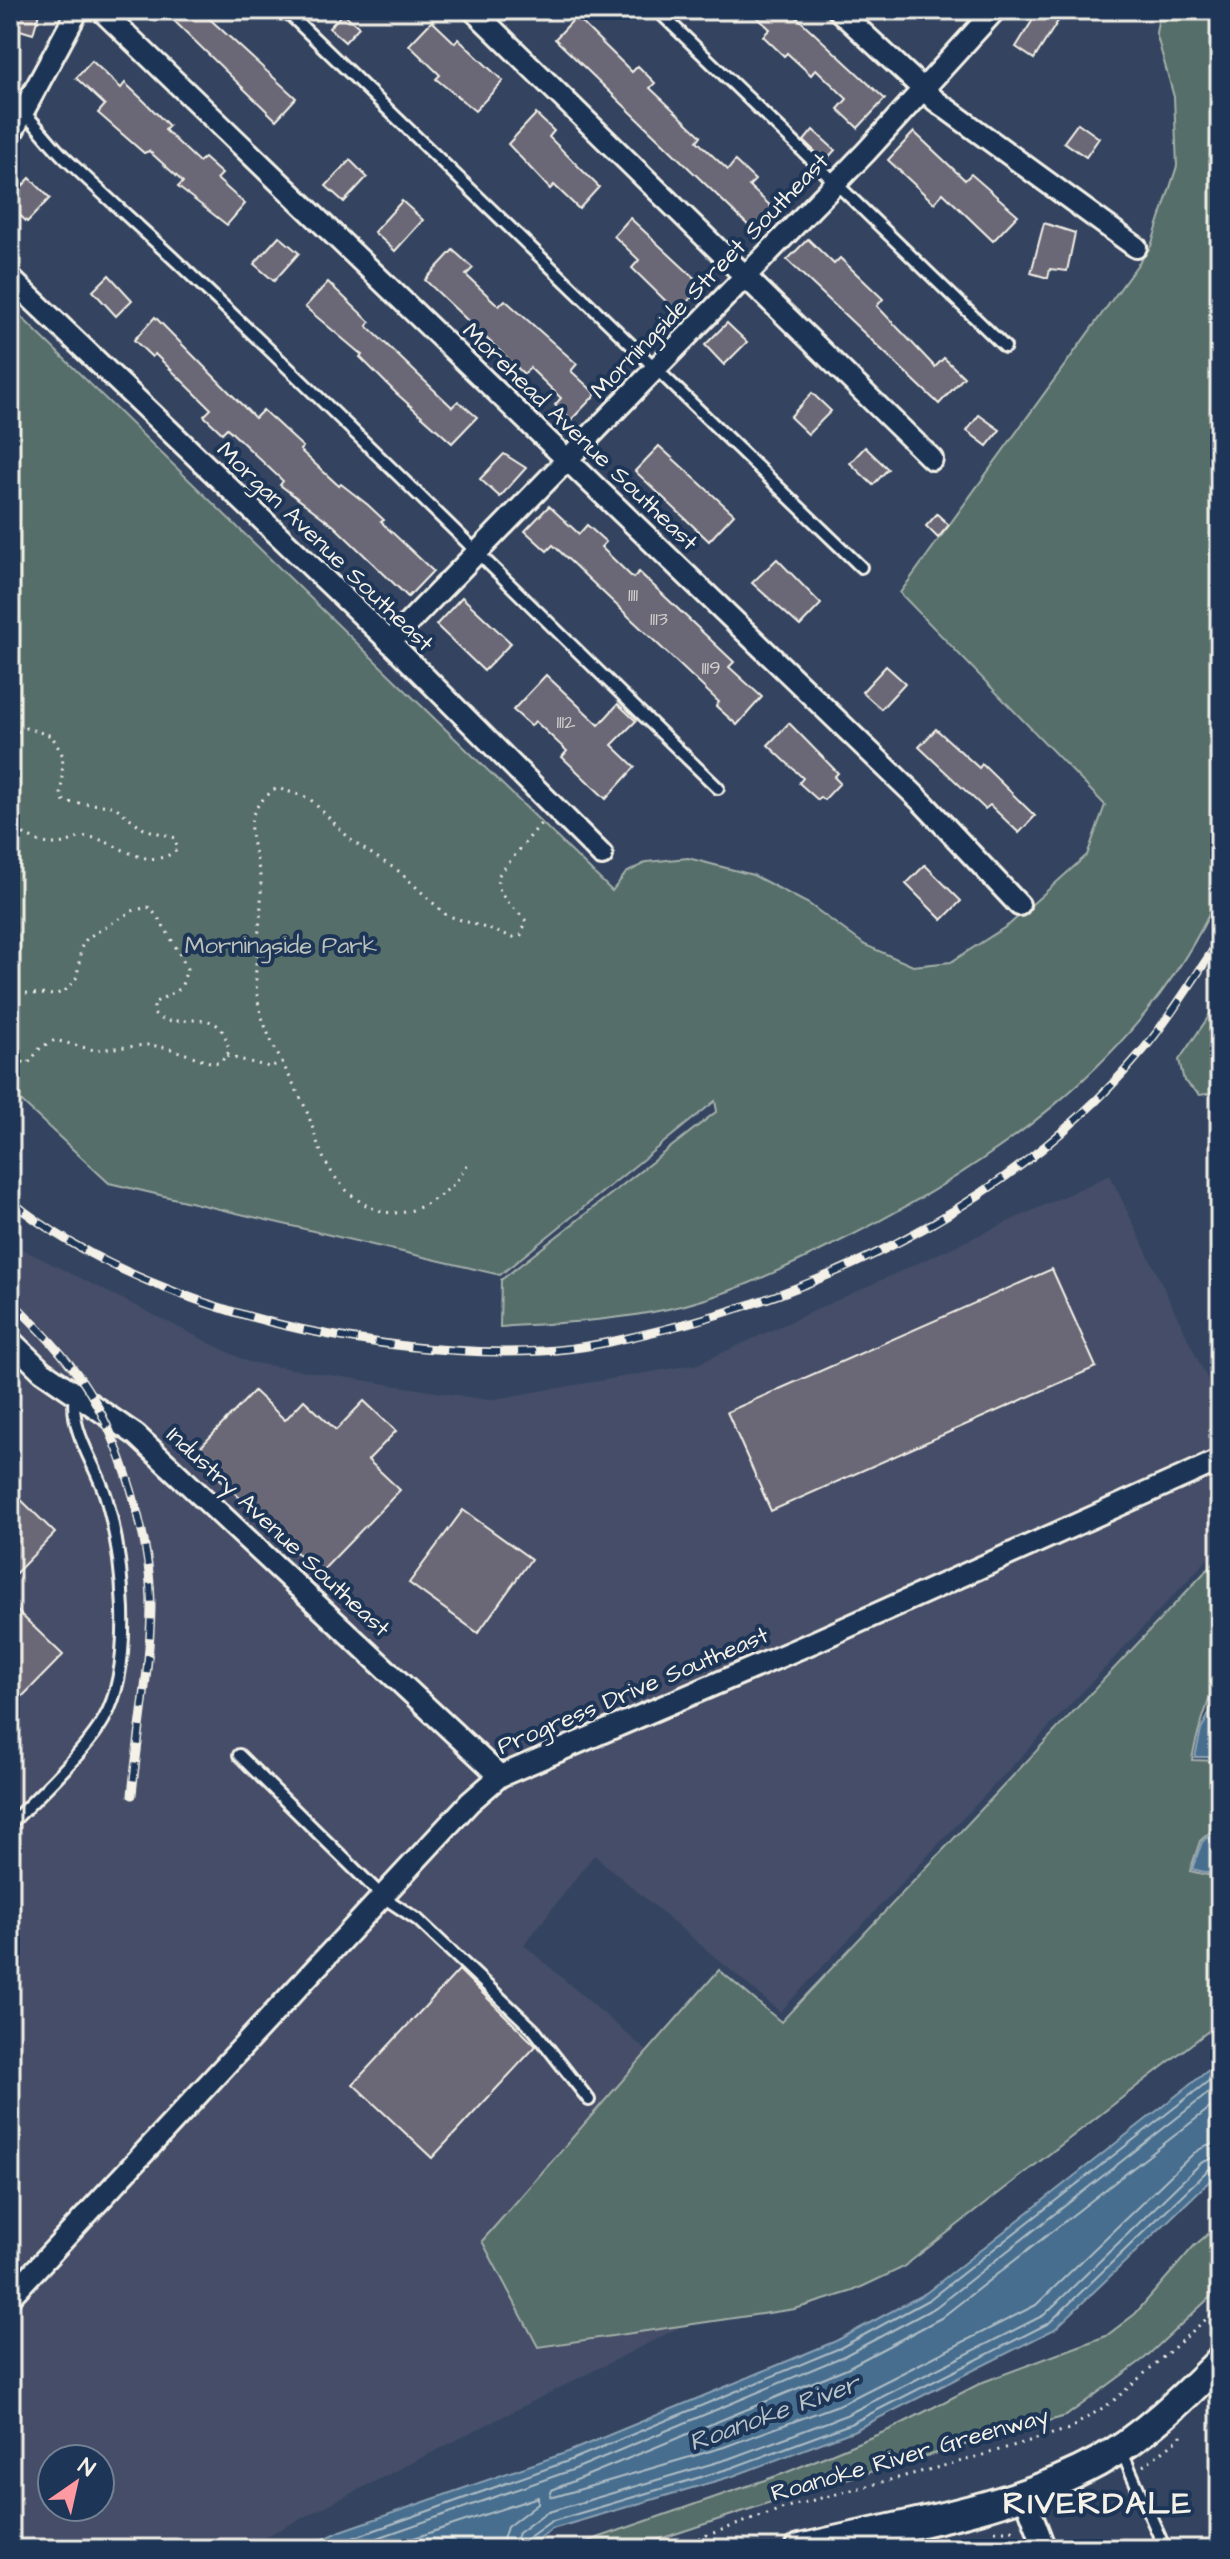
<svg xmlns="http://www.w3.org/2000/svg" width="1230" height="2559" font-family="'Architects Daughter',sans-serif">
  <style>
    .built { fill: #444e67; fill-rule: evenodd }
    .green { fill: #566e6b; stroke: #a5b0aa; stroke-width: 2 }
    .water { fill: #476e8f; stroke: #8ca2b3; stroke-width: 2 }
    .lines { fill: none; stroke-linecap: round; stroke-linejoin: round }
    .shore { stroke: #afbdc4; stroke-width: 2 }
    .building { fill: #6b6776; stroke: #f4f1e8; stroke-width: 2 }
    .lane-casing { stroke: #f4f1e8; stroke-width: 16 }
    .street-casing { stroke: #f4f1e8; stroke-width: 26 }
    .secondary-casing { stroke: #f4f1e8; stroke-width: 34 }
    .path { stroke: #f4f1e8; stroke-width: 3; stroke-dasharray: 2 6; stroke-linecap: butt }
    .lane { stroke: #1d3557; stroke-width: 10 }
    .street { stroke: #1d3557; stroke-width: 20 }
    .secondary { stroke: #1d3557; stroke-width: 28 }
    .rail-casing { stroke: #f4f1e8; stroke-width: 9 }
    .rail { stroke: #1d3557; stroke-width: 6; stroke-dasharray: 18; stroke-linecap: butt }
    .labels { text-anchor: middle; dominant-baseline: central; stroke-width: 8; stroke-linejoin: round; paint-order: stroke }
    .number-label { font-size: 20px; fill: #d2cecc }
    .street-label { font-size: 24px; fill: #f4f1e8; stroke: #1d3557 }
    .park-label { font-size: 24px; fill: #bdc3bc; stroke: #1d3557 }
    .water-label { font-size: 26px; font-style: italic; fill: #b7c3c9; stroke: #1d3557 }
    .district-label { font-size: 32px; font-weight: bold; letter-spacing: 2px; fill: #f4f1e8; stroke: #1d3557 }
  </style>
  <rect width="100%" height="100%" fill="#344460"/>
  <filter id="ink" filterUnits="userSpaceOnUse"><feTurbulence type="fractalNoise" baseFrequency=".0125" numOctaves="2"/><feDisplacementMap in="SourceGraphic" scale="16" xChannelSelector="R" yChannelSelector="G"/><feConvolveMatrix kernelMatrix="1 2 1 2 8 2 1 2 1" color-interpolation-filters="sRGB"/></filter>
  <g filter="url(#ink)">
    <path class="built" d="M1110,1175L1220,1406V1546L780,2012L594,1855L524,1945L699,2096L688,2323L241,2549H10V1243L248,1362L488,1400L698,1364ZM52,2459H100V2507H52Z"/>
    <g class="green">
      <path d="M1160,10H1220V891C1146,1062 983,1173 820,1251C772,1274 721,1298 668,1309C613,1321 556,1323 500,1327L501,1280L717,1111L715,1101L500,1275L109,1183L10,1091V306L612,891L626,873L647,862L688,858L753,875L809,904L865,945L913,966L951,962L1010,924L1087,855L1105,805L900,593L1151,246L1177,166L1174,97L1156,33Z"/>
      <path d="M1220,1000V1092L1200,1095L1184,1081L1179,1060Z"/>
      <path d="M1220,1556V1667H1217C1212,1702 1197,1725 1192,1760L1220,1761V1823L1200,1841L1190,1871L1220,1878V2022L902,2268L853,2291L795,2309L538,2347L482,2241L719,1970L781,2022Z"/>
      <path d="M1220,2224V2288L1145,2358L1066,2416L807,2490L630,2549H579L580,2544L785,2473L891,2429L983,2382L1106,2336L1135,2314L1194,2246Z"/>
    </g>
    <g class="water">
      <path d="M1220,1671V1757H1195L1201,1730L1216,1700Z"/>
      <path d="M1220,1825V1876L1192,1869L1202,1842Z"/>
      <path d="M1220,2061V2171L1055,2329L853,2431L733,2476L552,2529L526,2549H303L341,2531L568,2452L836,2341L926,2293Z"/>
    </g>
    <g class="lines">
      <g class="shore">
        <path d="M1220,2100L941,2318L847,2368L552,2490L550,2496L554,2497L724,2447L841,2404L1036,2305L1194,2153L1207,2145L1220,2143"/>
        <path d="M322,2549L571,2460L840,2348L930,2299L1220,2072"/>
        <path d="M346,2549L575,2469L844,2356L936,2307L1220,2084"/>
        <path d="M381,2549L538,2497V2503L507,2527L500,2549"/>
        <path d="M512,2549L518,2533L545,2513L728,2459L846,2415L1044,2315L1201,2163L1220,2155"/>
        <path d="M522,2549L525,2540L550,2522L731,2468L850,2424L1049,2323L1208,2170L1220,2165"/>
      </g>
    </g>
    <g class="building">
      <path d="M10,10H40L33,34L10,27Z"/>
      <path d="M163,10H200L296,98L276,120Z"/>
      <path d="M749,10H789L885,99L858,128L838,109L847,99L816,69L811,75L787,53L784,56L763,36L770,29Z"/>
      <path d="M1039,10H1065L1034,59L1016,47Z"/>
      <path d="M343,13L359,27L345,42L329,28Z"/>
      <path d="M576,17L632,72L638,66L655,83L650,88L701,136L697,141L728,170L735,161L755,180L749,186L774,209L754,231L555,39Z"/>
      <path d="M432,21L455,43L458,39L503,81L475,111L436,79L440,75L409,45Z"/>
      <path d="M92,61L121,88L125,83L144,101L169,126L165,130L199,162L204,158L222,174L217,179L245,204L227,225L178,187L183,182L149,151L144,153L98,113L105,105L76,78Z"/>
      <path d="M536,114L554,131L549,137L599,187L579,209L554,185L550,189L508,144Z"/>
      <path d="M1078,123L1099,138L1086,157L1064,142Z"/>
      <path d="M813,130L835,150L825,161L804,141Z"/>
      <path d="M914,132L965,180L971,174L1018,215L993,241L943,193L934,203L888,160Z"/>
      <path d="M350,160L367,177L344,202L326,186Z"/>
      <path d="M30,178L50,198L27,222L10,206V199Z"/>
      <path d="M402,201L423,220L395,251L374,232Z"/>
      <path d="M630,218L703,286L677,312L632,268L639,260L614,236Z"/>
      <path d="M1044,223L1075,233L1067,271L1050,269L1048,278L1031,273Z"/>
      <path d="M279,236L299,253L274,281L254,264Z"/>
      <path d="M808,239L834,264L840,258L883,299L877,306L935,367L944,358L964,377L939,404L787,260Z"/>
      <path d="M453,250L473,268L466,275L499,306L505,300L577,364L571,371L596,394L571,420L555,405L561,398L530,368L524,374L425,280Z"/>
      <path d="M109,275L132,300L116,316L93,291Z"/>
      <path d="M328,282L370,322L367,326L452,407L458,401L477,417L452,443L396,393L360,357L362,355L305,307Z"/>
      <path d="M155,317L255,418L263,410L303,447L300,450L339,486L341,484L368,505L384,520L381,522L433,571L408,597L334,526L280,485L283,481L227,428L222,433L204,416L211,409L155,354L152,357L134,340Z"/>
      <path d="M727,323L747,342L724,365L705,345Z"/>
      <path d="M812,393L831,411L808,434L790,417Z"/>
      <path d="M979,415L1000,430L987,446L967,431Z"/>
      <path d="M659,446L734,514L709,541L635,471Z"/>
      <path d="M865,447L888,469L873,485L850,463Z"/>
      <path d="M504,454L526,468L500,497L480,479Z"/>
      <path d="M549,506L579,534L587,525L606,542L601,547L633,578L639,572L734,662L729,667L762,697L737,725L716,706L719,702L553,545L547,551L525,531Z"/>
      <path d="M937,514L949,525L938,538L926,526Z"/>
      <path d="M777,559L821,604L800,626L752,583Z"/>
      <path d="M462,597L511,643L484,671L436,625Z"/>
      <path d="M886,666L905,683L881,709L862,692Z"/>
      <path d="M546,675L599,725L618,704L636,721L612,745L635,767L606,799L562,757L567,751L535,721L531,726L513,710Z"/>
      <path d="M789,723L838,773L834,777L840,783L824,800L820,797L818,800L799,783L803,778L768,745Z"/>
      <path d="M936,729L979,768L982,764L1035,816L1019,833L990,805L985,809L919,747Z"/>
      <path d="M925,865L961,901L942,920L906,884Z"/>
      <path d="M1052,1269L1096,1367L771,1511L727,1412Z"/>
      <path d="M254,1391L285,1420L304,1400L336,1430L364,1401L396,1431L368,1460L400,1490L319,1574L194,1454Z"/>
      <path d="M10,1489L55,1533L10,1579Z"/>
      <path d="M463,1510L531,1559L478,1633L409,1583Z"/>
      <path d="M10,1604L63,1655L10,1709Z"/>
      <path d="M459,1970L536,2046L432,2158L353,2084Z"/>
    </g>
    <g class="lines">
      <g class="lane-casing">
        <g id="lane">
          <path d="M285,10L861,567"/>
          <path d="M657,10L1005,347"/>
          <path d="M10,102C32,116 46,140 65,158C107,198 151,237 193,277C371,445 542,618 718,788"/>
          <path d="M239,1755L383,1897L418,1920L534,2030L589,2100"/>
          <path d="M10,1824C36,1798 87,1750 104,1719C135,1665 123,1556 106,1497C95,1462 69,1431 75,1394"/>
          <path d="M1121,2450L1165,2549"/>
        </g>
      </g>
      <g class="street-casing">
        <g id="street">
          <path d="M101,10L924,804L1019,905"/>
          <path d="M473,10L932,459"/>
          <path d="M838,10L936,101L1136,247"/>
          <path d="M10,136L78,10"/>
          <path d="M10,278L390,642L602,855"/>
          <path d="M390,642L866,152L995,10"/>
          <path d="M10,1340L42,1371L136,1435L500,1776"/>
          <path d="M10,2297L470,1802L500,1776L814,1642L1220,1460"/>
          <path d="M1024,2494L1045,2549"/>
        </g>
      </g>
      <g class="secondary-casing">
        <path id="secondary" d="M800,2549C899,2525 1008,2511 1098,2462C1144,2436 1183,2398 1220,2361"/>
      </g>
      <g class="path">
        <path d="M10,735L26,728L52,736L63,756L61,797L65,802L114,806L144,829L176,838L177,850C146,873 121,843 90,837C81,835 76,840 67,842C43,849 29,837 10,825"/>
        <path d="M10,992L54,995L65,991L77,977L81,948L87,938L132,911L148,907C159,914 181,956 187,969L181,988L154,1003V1014C175,1035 222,996 229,1052L220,1063H213L165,1047L147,1045L94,1050L55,1040L41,1047L28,1064L10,1057"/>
        <path d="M227,1056L269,1067L281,1063"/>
        <path d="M467,1165C456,1186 439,1198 418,1208C379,1225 343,1195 325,1161C315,1142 312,1119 301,1099C286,1068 267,1040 259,1006C250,964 263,926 261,885C258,844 232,818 277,788L309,798L353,842L400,872L446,915L513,937L521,935L526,921C515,907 495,896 498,876L542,822"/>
        <path d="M1143,2466L1181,2437V2433"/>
        <path d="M995,2530H1015"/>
        <path d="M668,2549L787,2507L966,2460L1069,2429L1112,2402L1220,2307"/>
      </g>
      <use href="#lane" class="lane"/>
      <use href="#street" class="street"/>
      <use href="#secondary" class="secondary"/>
      <g class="rail-casing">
        <g id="rail">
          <path d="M10,1200C88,1265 203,1308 300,1329C381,1346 460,1355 542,1351C584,1349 625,1339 665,1329C847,1284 1022,1194 1144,1049C1172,1015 1195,976 1220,940"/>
          <path d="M10,1300C35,1324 63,1353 83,1382C121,1438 151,1539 151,1607C150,1669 138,1733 132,1795"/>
        </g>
      </g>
      <use href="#rail" class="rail"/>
    </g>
  </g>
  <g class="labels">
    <g class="number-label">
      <text x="633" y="595">1111</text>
      <text x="659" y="619">1113</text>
      <text x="711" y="668">1119</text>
      <text x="566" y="722">1112</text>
    </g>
    <g class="street-label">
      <text transform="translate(710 276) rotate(-46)">Morningside Street Southeast</text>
      <text transform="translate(580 437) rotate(44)">Morehead Avenue Southeast</text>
      <text transform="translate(325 547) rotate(44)">Morgan Avenue Southeast</text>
      <text transform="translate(278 1532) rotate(43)">Industry Avenue Southeast</text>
      <text transform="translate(633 1691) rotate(-23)">Progress Drive Southeast</text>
      <text transform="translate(910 2455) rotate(-16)">Roanoke River Greenway</text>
    </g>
    <g class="park-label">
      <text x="281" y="946">Morningside Park</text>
    </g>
    <g class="water-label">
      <text transform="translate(774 2413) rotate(-20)">Roanoke River</text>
    </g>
    <g class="district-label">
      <text x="1098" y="2503">RIVERDALE</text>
    </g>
  </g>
  <rect width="1230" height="2559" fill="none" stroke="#1d3557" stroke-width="40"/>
  <rect x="20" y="20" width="1190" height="2519" fill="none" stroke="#f4f1e8" stroke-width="3" filter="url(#ink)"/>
  <g transform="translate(76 2483) rotate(34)"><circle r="38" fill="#1d3557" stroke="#738091" stroke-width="2"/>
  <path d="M0-6L14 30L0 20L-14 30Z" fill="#ff9aa2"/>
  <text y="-12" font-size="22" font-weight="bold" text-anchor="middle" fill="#f4f1e8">N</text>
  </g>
</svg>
